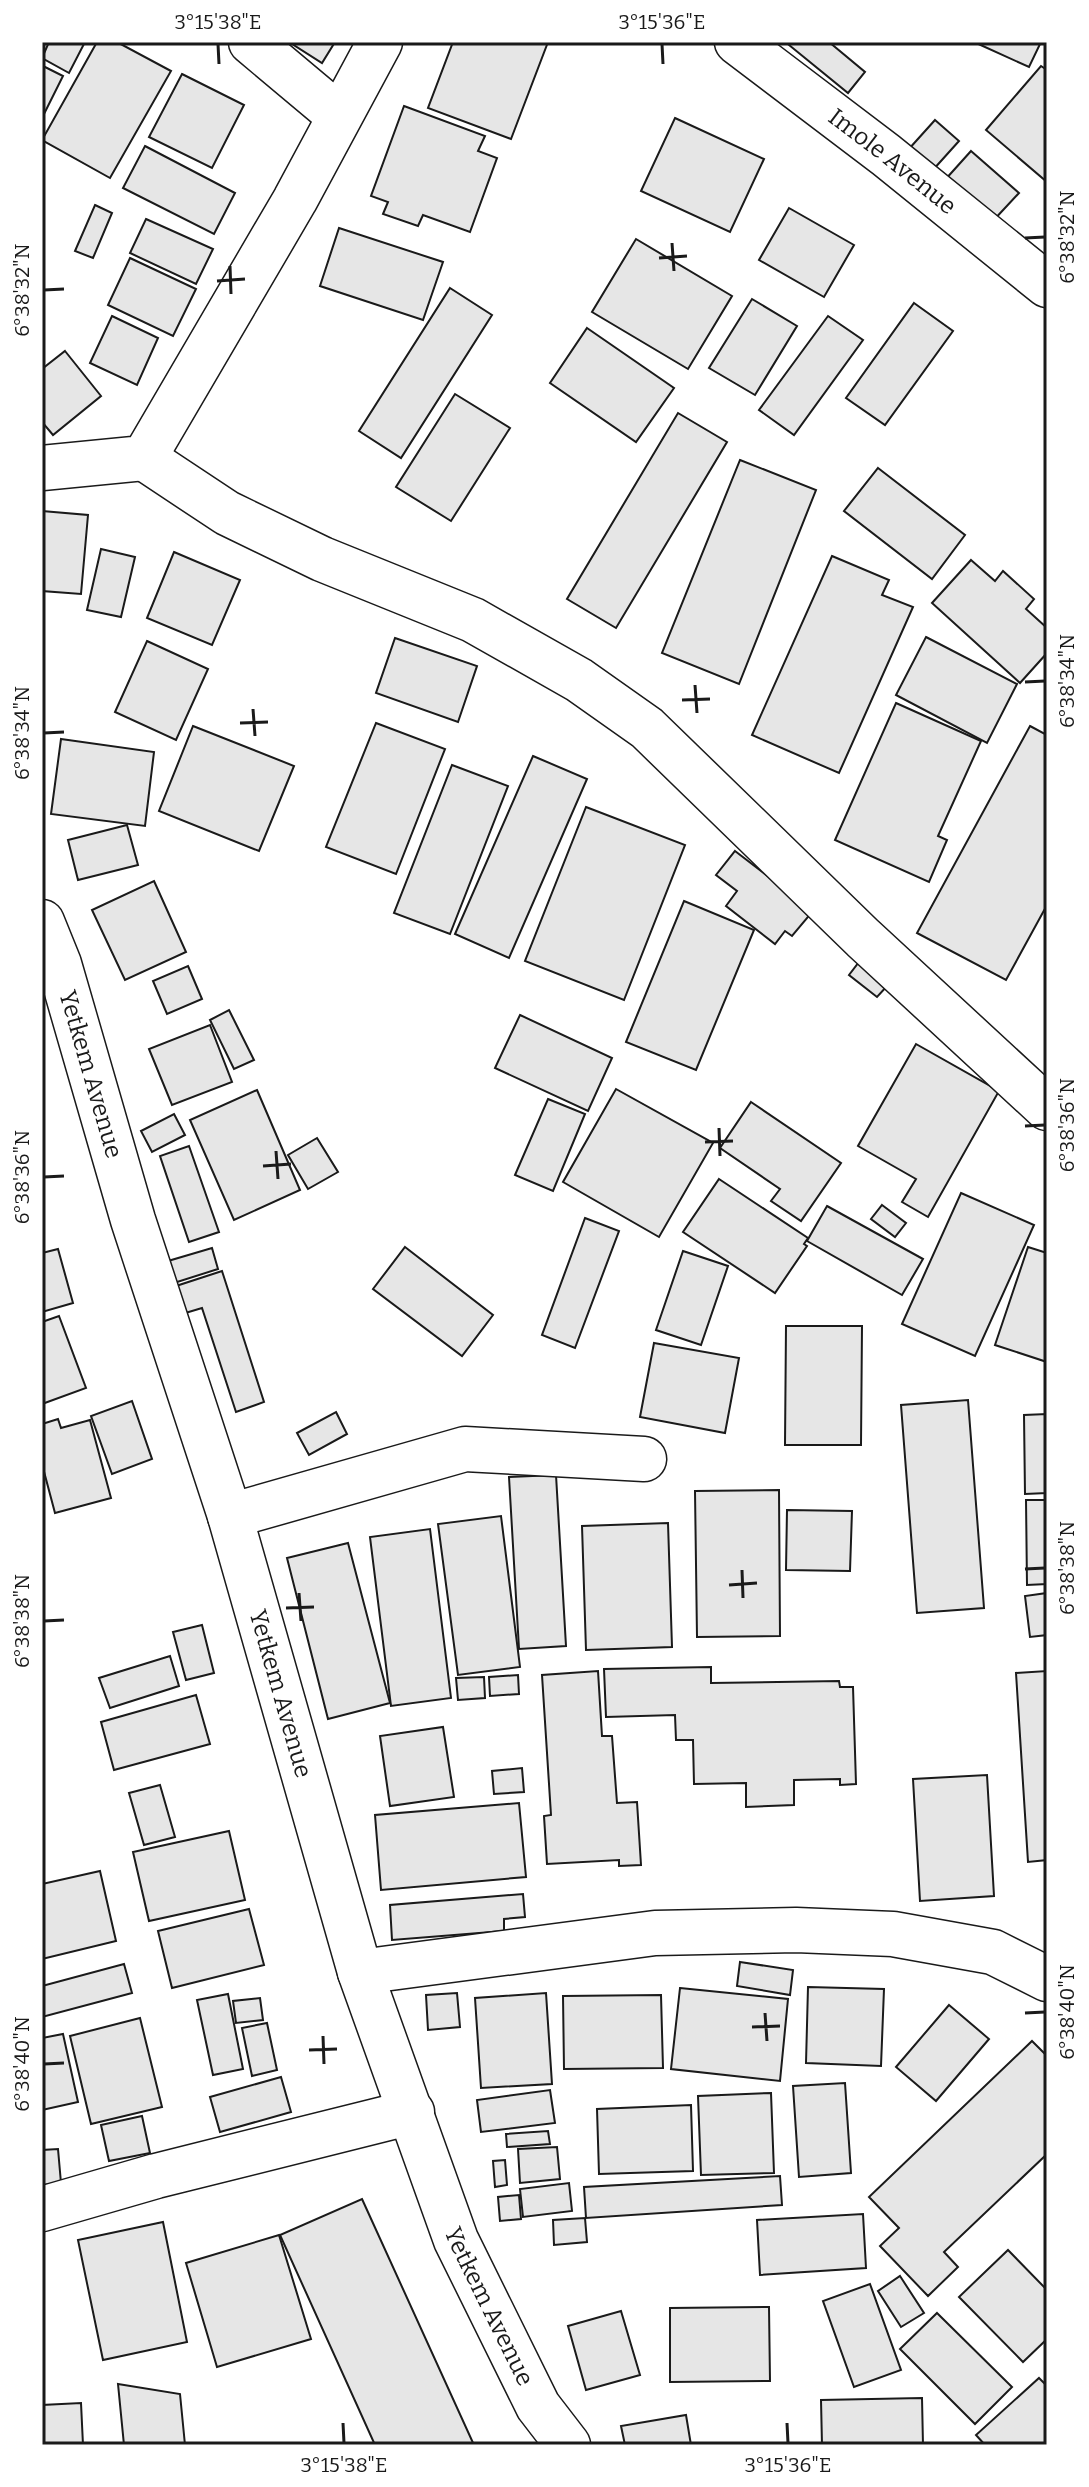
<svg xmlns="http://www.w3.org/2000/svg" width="1089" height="2487" font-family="Bitter,serif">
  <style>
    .building { fill: #e6e6e6; stroke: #1a1a1a; stroke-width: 2 }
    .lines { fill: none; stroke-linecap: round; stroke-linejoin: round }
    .minor-casing { stroke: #1a1a1a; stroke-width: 47 }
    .minor { stroke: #fff; stroke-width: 44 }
    .ticks { fill: none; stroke: #1a1a1a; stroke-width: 3 }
    .labels { text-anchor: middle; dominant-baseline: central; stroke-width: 6; stroke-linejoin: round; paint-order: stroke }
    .street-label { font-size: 24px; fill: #1a1a1a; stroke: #fff }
    .neatline { fill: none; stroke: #1a1a1a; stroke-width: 3 }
    .ticks-label { font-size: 20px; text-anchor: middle; fill: #1a1a1a }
  </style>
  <rect width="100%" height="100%" fill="#fff"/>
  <g class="building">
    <path d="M49,42H85L69,73L42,58Z"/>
    <path d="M97,42H117L171,71L110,178L42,140Z"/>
    <path d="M289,42H335L322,63Z"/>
    <path d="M453,42H548L511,139L428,108Z"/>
    <path d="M792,42H829L865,72L848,93L789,45Z"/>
    <path d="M974,42H1041L1029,67Z"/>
    <path d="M43,66L63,76L42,118V69Z"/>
    <path d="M1041,66L1047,70V182L986,130Z"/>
    <path d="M182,74L244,105L212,168L149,137Z"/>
    <path d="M404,106L485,136L478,151L497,158L470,232L423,215L418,226L383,214L388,202L371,196Z"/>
    <path d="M675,118L764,159L730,232L641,191Z"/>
    <path d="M935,120L959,141L932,171L908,150Z"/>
    <path d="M145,146L235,193L214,234L123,188Z"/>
    <path d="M971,151L1019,193L991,223L944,181Z"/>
    <path d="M95,205L112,213L93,258L75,251Z"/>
    <path d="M789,208L854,245L824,297L759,260Z"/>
    <path d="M146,219L213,249L196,284L130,253Z"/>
    <path d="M339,228L443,262L423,320L320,286Z"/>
    <path d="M636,239L732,296L688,369L592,312Z"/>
    <path d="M130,258L196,289L173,336L108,305Z"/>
    <path d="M450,288L492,315L401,458L359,431Z"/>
    <path d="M752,299L797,326L755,395L709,368Z"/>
    <path d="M914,303L953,331L885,425L846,398Z"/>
    <path d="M112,316L158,338L137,385L90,363Z"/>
    <path d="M828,316L863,340L794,435L759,410Z"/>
    <path d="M587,328L674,388L636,442L550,383Z"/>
    <path d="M65,351L101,396L53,435L42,422V369Z"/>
    <path d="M455,394L510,428L451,521L396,487Z"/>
    <path d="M678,413L727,442L616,628L567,599Z"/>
    <path d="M740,460L816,490L739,684L662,653Z"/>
    <path d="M878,468L965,535L932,579L844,511Z"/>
    <path d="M42,511L88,515L81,594L42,591Z"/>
    <path d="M101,549L135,557L121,617L87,610Z"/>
    <path d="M174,552L240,580L212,645L147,618Z"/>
    <path d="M832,556L889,580L882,595L913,607L839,773L752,735Z"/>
    <path d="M971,560L995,581L1003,571L1034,599L1026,609L1047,628V653L1020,683L932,603Z"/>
    <path d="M926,637L1017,684L987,743L896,695Z"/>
    <path d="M395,638L477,666L458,722L376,693Z"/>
    <path d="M147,641L208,669L176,740L115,712Z"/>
    <path d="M896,703L981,741L938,836L947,840L929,882L835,840Z"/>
    <path d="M376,723L445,749L396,874L326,847Z"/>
    <path d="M193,726L294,766L259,851L159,811Z"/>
    <path d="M1030,726L1047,735V905L1006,980L917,933Z"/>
    <path d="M61,739L154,752L145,826L51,814Z"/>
    <path d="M533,756L587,779L509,958L455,934Z"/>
    <path d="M452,765L508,786L450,934L394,913Z"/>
    <path d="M586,807L685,845L624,1000L525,961Z"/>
    <path d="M127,825L138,865L78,880L68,840Z"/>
    <path d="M735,851L813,911L792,936L785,931L775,944L726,906L737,891L716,875Z"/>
    <path d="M154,881L186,952L125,980L92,910Z"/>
    <path d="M684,901L754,930L696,1070L626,1042Z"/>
    <path d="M859,962L888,985L877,997L849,975Z"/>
    <path d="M188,966L202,999L167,1014L153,981Z"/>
    <path d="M229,1010L254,1060L234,1069L210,1020Z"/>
    <path d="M520,1015L612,1058L588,1111L495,1068Z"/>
    <path d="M210,1025L232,1082L172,1105L149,1049Z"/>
    <path d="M916,1044L999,1091L928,1217L902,1202L916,1179L858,1146Z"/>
    <path d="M616,1089L713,1143L659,1237L563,1182Z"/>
    <path d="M257,1090L300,1190L234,1220L190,1120Z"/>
    <path d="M548,1099L585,1114L553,1191L515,1175Z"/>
    <path d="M751,1102L841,1163L801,1221L771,1201L780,1189L720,1148Z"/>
    <path d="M174,1114L185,1135L152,1152L141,1131Z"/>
    <path d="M317,1138L338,1172L308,1189L288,1155Z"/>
    <path d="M189,1146L219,1232L189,1242L160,1156Z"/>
    <path d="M719,1179L808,1238L804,1244L807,1246L775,1293L683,1232Z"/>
    <path d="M961,1193L1034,1225L975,1356L902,1324Z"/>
    <path d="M882,1205L906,1223L895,1237L871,1219Z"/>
    <path d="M827,1206L923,1259L902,1295L807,1241Z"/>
    <path d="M585,1218L619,1231L575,1348L542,1335Z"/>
    <path d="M405,1247L493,1315L462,1356L373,1289Z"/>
    <path d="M1028,1247L1047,1253V1362L995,1345Z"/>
    <path d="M212,1248L218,1269L174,1283L168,1261Z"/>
    <path d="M58,1249L73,1303L42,1312V1253Z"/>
    <path d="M683,1251L728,1266L701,1345L656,1330Z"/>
    <path d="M222,1271L264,1402L236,1412L202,1308L182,1314L173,1287Z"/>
    <path d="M59,1316L86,1388L42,1404V1322Z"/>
    <path d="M786,1326H862L861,1445H785Z"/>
    <path d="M654,1343L739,1358L725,1433L640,1417Z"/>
    <path d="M968,1400L984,1608L917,1613L901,1405Z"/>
    <path d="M132,1401L152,1459L112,1474L91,1416Z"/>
    <path d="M336,1412L347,1434L309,1455L297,1433Z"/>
    <path d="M1047,1414V1493L1025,1494L1024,1415Z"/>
    <path d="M58,1419L61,1428L90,1420L111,1498L55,1513L42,1464V1424Z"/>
    <path d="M556,1475L566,1646L519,1649L509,1477Z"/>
    <path d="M779,1490L780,1636L697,1637L695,1491Z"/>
    <path d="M1026,1500H1047V1584L1027,1585Z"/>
    <path d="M787,1510L852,1511L850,1571L786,1570Z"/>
    <path d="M501,1516L520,1667L458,1675L438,1524Z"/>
    <path d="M668,1523L672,1647L586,1650L582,1526Z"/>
    <path d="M430,1529L451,1698L391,1706L370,1537Z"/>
    <path d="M348,1543L390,1703L328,1719L287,1558Z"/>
    <path d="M1047,1593V1635L1030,1637L1025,1596Z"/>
    <path d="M202,1625L214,1673L186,1680L173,1632Z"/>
    <path d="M170,1656L179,1686L110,1708L99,1678Z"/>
    <path d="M711,1667V1683L839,1681L840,1687H853L856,1784L840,1785V1779L794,1780V1805L746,1807V1783L694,1784L693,1740H676L675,1715L606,1717L604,1669Z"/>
    <path d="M598,1671L602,1736H612L617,1803L637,1802L641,1865L619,1866V1860L547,1864L544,1816L551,1815L542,1675Z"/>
    <path d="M1047,1671V1860L1028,1862L1016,1673Z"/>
    <path d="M518,1675L519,1694L490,1696L489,1677Z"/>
    <path d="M484,1677L485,1698L458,1700L456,1678Z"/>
    <path d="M196,1695L210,1744L114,1770L101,1722Z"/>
    <path d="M443,1727L454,1797L390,1806L380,1736Z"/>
    <path d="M522,1768L524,1792L494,1794L492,1771Z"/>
    <path d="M987,1775L994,1896L920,1901L913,1779Z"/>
    <path d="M160,1785L175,1837L144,1845L129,1793Z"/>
    <path d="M519,1803L526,1877L381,1890L375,1815Z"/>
    <path d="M229,1831L245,1900L149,1921L133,1852Z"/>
    <path d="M100,1871L116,1941L42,1959V1884Z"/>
    <path d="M523,1894L525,1917L504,1919V1931L392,1940L390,1905Z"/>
    <path d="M249,1909L264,1965L172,1988L158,1931Z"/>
    <path d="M740,1962L793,1970L790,1995L737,1986Z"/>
    <path d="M124,1964L132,1993L42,2017V1986Z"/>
    <path d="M808,1987L884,1989L881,2066L806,2063Z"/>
    <path d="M680,1988L788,1999L780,2081L671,2069Z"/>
    <path d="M457,1993L460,2027L428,2030L426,1995Z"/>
    <path d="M546,1993L552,2084L481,2088L475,1998Z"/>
    <path d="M228,1994L243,2069L213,2075L197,2000Z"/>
    <path d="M661,1995L663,2068L564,2069L563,1996Z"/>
    <path d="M260,1998L263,2020L236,2023L233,2001Z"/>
    <path d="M949,2005L989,2039L936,2101L896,2067Z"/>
    <path d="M140,2018L162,2107L91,2124L70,2036Z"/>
    <path d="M267,2023L277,2070L252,2076L242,2028Z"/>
    <path d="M63,2034L78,2102L42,2110V2038Z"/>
    <path d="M1032,2041L1047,2056V2154L944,2252L958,2267L928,2296L880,2246L899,2228L869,2197Z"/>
    <path d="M281,2077L291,2112L220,2132L210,2097Z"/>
    <path d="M845,2083L851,2173L799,2177L793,2086Z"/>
    <path d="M550,2090L555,2123L481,2132L477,2100Z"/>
    <path d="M771,2093L774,2173L701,2175L698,2096Z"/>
    <path d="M691,2105L693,2171L599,2174L597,2109Z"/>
    <path d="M142,2116L150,2153L109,2161L101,2125Z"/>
    <path d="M548,2131L550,2144L507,2147L506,2134Z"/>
    <path d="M557,2147L560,2179L520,2183L518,2149Z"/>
    <path d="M58,2149L61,2183L42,2185V2150Z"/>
    <path d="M505,2160L507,2185L495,2187L493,2161Z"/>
    <path d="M780,2176L782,2205L586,2218L584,2187Z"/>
    <path d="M569,2183L572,2211L523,2217L520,2189Z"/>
    <path d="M519,2195L521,2219L500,2221L498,2197Z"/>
    <path d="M362,2199L474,2445H375L280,2235Z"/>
    <path d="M863,2214L866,2268L760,2275L757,2220Z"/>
    <path d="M585,2218L587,2242L554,2245L553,2220Z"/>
    <path d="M163,2222L187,2342L103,2360L78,2240Z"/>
    <path d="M279,2235L311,2339L217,2367L186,2263Z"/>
    <path d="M1008,2250L1047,2290V2339L1023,2362L959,2297Z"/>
    <path d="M900,2276L924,2313L901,2327L878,2291Z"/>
    <path d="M870,2284L901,2370L854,2387L823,2301Z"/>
    <path d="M769,2307L770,2381L670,2382V2308Z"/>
    <path d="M621,2311L640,2375L586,2390L568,2326Z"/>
    <path d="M937,2313L1012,2387L975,2424L900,2349Z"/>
    <path d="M1039,2378L1047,2386V2445H985L976,2435Z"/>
    <path d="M118,2384L180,2394L185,2445H124Z"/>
    <path d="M922,2398L923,2445H822L821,2400Z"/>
    <path d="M81,2403L83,2445H42V2405Z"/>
    <path d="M686,2415L691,2445H625L621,2426Z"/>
  </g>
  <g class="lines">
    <g class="minor-casing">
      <g id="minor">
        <path d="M251,42L338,115"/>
        <path id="s1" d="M737,42L886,155L1047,285"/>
        <path d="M144,458L227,513L322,559L473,620L579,680L647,728L863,938L1047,1108"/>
        <path d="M42,468L144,458L295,200L380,42"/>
        <path id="s2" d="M42,922L59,964L133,1220L230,1516L360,1972L456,2240L538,2406L568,2445"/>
        <path d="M230,1516L465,1449L644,1459"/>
        <path d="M360,1972L655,1933L796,1930L893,1934L993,1952L1047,1979"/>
        <path d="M42,2209L156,2176L412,2112"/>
      </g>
    </g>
    <use href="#minor" class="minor"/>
  </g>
  <path class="ticks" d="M218,44L219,64M662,44L663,64M1025,238L1045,237M672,243L674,271M659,258L687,256M230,266L231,294M217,281L245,279M44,290L64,289M1025,682L1045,681M695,685L697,713M682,700L710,699M253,709L255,736M240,723L268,722M44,733L64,732M1025,1126L1045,1125M719,1128L720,1156M705,1142L733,1141M276,1151L278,1179M263,1166L291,1164M44,1177L64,1176M1025,1569L1045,1568M742,1570L743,1598M729,1585L757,1583M299,1593L301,1621M286,1608L314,1607M44,1621L64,1620M765,2013L767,2041M1025,2013L1045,2012M752,2027L780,2026M323,2036L324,2064M309,2050L337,2049M44,2064L64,2063M343,2423L344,2443M787,2423L788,2443"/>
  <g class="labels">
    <g class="street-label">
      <text stroke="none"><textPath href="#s1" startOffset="196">Imole Avenue</textPath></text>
      <text stroke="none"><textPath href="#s2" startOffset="160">Yetkem Avenue</textPath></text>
      <text stroke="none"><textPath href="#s2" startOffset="808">Yetkem Avenue</textPath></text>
      <text stroke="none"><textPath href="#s2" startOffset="1456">Yetkem Avenue</textPath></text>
    </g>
  </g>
  <rect width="1089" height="2487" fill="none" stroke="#ffffff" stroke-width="88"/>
  <rect x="44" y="44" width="1001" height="2399" class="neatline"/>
  <g class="ticks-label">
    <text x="218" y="29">3°15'38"E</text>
    <text x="662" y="29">3°15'36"E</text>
    <text transform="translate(1067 237) rotate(-90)" y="7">6°38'32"N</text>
    <text transform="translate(22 290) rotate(-90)" y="7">6°38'32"N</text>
    <text transform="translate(1067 681) rotate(-90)" y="7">6°38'34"N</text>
    <text transform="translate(22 733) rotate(-90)" y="7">6°38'34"N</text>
    <text transform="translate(1067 1125) rotate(-90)" y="7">6°38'36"N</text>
    <text transform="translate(22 1177) rotate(-90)" y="7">6°38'36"N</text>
    <text transform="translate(1067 1568) rotate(-90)" y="7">6°38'38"N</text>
    <text transform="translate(22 1621) rotate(-90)" y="7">6°38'38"N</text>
    <text transform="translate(1067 2012) rotate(-90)" y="7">6°38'40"N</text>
    <text transform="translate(22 2064) rotate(-90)" y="7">6°38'40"N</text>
    <text x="344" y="2472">3°15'38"E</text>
    <text x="788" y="2472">3°15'36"E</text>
  </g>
</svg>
